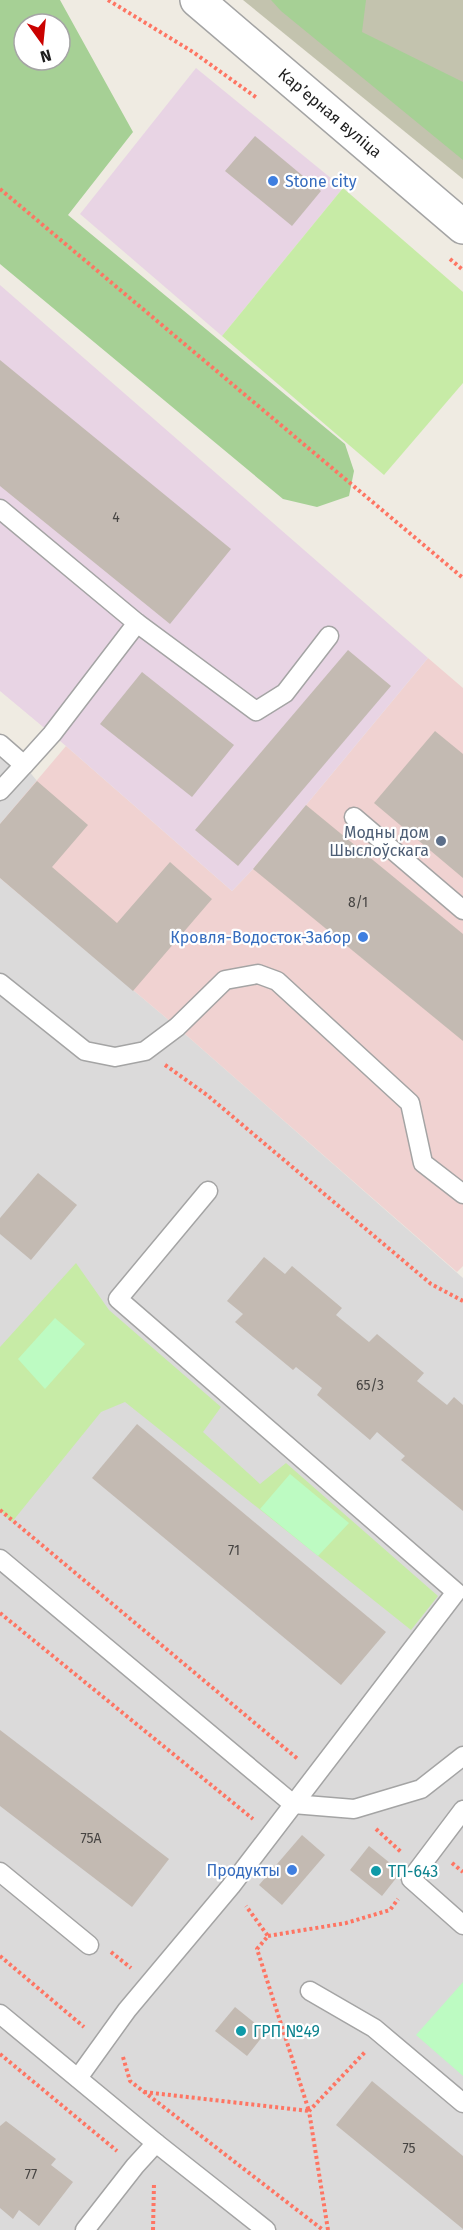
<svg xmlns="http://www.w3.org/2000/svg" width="463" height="2230" font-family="'Fira Sans',sans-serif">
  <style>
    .residential { fill: #dbdada }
    .commercial { fill: #f0d2d1 }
    .industrial { fill: #e8d4e4 }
    .construction { fill: #c3c3ae }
    .grass { fill: #c7eba6 }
    .forest { fill: #a6d095; fill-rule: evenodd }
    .park { fill: #bdfbc2 }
    .building { fill: #c3bab2 }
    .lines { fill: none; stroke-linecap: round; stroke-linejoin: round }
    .service-casing { stroke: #a4a4a4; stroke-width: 21 }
    .tertiary-casing { stroke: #a4a4a4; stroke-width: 36 }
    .path { stroke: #fe7563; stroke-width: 4; stroke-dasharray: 3 3; stroke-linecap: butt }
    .service { stroke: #fff; stroke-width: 18 }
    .tertiary { stroke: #fff; stroke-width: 33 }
    .shop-dot { fill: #3f7fe0; stroke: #fff; stroke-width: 2 }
    .service-dot { fill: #5c6f8a; stroke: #fff; stroke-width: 2 }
    .culture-dot { fill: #0f9aa8; stroke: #fff; stroke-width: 2 }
    .labels { text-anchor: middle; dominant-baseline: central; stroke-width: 4.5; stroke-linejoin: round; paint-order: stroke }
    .number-label { font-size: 14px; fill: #464442 }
    .street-label { font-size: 16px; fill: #1d1d1d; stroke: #fff }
    .shop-label { font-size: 16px; fill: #366cbe; stroke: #fff; text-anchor: end }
    .service-label { font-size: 16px; fill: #4e5e75; stroke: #fff; text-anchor: end }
    .culture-label { font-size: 16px; fill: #0d838f; stroke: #fff; text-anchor: start }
  </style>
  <rect width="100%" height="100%" fill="#efebe2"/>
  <g class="residential">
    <path d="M0,744L24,765L37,781L0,824Z"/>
    <path d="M0,878L177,1027L463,1278V2230H0Z"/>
  </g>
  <path class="commercial" d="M428,658L463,688V1266L457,1272L177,1027L0,878V824L66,746L232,891L253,869Z"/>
  <g class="industrial">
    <path d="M196,68L343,188L222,336L80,214Z"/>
    <path d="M0,285L428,658L253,869L232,891L66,746L0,691Z"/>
  </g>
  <path class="construction" d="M243,0H463V179Z"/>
  <g class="grass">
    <path d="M343,188L463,292V383L384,475L222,336Z"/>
    <path d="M76,1263L109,1310L221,1407L203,1432L260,1484L286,1463L438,1596L411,1630L125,1402L101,1412L12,1522L0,1510V1347Z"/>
  </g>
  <g class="forest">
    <path d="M0,0H60L133,132L68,215L345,444L354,471L349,496L317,507L283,499L0,264ZM24,24H60V60H24Z"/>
    <path d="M271,0H366L362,32L463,82V160L281,11Z"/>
  </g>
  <g class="park">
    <path d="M55,1318L85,1344L45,1389L18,1359Z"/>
    <path d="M290,1474L349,1523L318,1556L260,1509Z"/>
    <path d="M463,1982V2076L416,2035Z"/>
  </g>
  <g class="building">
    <path d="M255,136L321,191L292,226L225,171Z"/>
    <path d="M0,360L231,549L170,624L0,486Z"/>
    <path d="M348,650L391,686L238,866L195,830Z"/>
    <path d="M142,672L234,745L192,797L100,724Z"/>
    <path d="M435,731L463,754V878L374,803Z"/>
    <path d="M37,781L88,825L52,867L117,923L170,862L212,899L133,991L0,878V824Z"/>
    <path d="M306,805L463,934V1041L253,869Z"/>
    <path d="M38,1173L77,1205L31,1260L0,1234V1218Z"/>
    <path d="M264,1257L285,1274L292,1266L342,1308L336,1315L369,1342L377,1334L424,1373L417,1381L447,1405L454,1397L463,1405V1511L401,1460L405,1456L377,1432L370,1440L317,1395L322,1388L296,1367L293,1370L235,1322L243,1314L227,1301Z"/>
    <path d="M137,1424L386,1632L341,1685L92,1478Z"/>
    <path d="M0,1730L169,1859L132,1907L0,1806Z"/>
    <path d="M302,1835L325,1855L282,1905L259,1885Z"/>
    <path d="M369,1846L401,1872L382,1896L350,1870Z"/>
    <path d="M235,2007L266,2032L247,2056L215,2031Z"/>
    <path d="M372,2081L463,2156V2229L336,2125Z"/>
    <path d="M6,2121L56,2159L51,2165L73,2182L39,2226L19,2210L13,2219L0,2208V2126Z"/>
  </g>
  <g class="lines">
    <g class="service-casing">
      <g id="service">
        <path d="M0,509L137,623L52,734L24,765"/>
        <path d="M137,623L256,711L285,693L329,636"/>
        <path d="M0,744L24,765L0,791"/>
        <path d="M354,817L463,910"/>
        <path d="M0,983L85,1051L115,1057L145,1051L177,1027L225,980L258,974L277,981L410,1103L423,1163L463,1194"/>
        <path d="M0,1559L293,1804L354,1809L421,1789L463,1756"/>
        <path d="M463,1810L411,1879L463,1925"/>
        <path d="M0,1872L89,1945"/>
        <path d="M310,1991L374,2028L463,2103"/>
        <path d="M0,2014L156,2143L266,2230"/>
        <path d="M78,2078L127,2010L231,1886L456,1592L118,1299L208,1191"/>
        <path d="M85,2230L135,2166L156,2143"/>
      </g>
    </g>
    <g class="tertiary-casing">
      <path id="tertiary" d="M197,0L463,227"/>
    </g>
    <g class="path">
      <path d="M108,0L193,52L257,98"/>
      <path d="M0,189L463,578"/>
      <path d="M450,259L463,270"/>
      <path d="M165,1065L207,1095L431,1284L463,1301"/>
      <path d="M0,1510L299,1760"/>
      <path d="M0,1613L253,1819"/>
      <path d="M376,1829L401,1852"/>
      <path d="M452,1863L463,1872"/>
      <path d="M268,1936L346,1923L390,1910L398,1899"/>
      <path d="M111,1952L131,1968"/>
      <path d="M0,1956L84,2027"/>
      <path d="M0,2054L117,2151"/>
      <path d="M123,2057L130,2081L323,2230"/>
      <path d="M144,2092L309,2111L257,1949L268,1936L246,1906"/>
      <path d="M153,2230L154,2183"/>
      <path d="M328,2230L309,2111L365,2052"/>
    </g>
    <use href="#service" class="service"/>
    <use href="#tertiary" class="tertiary"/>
  </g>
  <g class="shop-dot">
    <circle cx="273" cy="181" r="6"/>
    <circle cx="363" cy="937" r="6"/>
    <circle cx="292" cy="1870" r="6"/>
  </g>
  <circle class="service-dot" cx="441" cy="841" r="6"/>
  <g class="culture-dot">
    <circle cx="376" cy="1871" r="6"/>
    <circle cx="241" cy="2031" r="6"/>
  </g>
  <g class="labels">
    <g class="number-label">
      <text x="116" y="517">4</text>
      <text x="358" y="902">8/1</text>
      <text x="370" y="1385">65/3</text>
      <text x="234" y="1550">71</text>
      <text x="91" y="1838">75А</text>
      <text x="409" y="2148">75</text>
      <text x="31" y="2174">77</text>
    </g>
    <g class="street-label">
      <text transform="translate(330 113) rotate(40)">Карʼерная вуліца</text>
    </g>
    <g class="shop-label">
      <text x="285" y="181" text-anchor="start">Stone city</text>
      <text x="351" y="937">Кровля-Водосток-Забор</text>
      <text x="280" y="1870">Продукты</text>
    </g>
    <g class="service-label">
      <text x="429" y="832">Модны дом<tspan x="429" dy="18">Шыслоўскага</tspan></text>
    </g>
    <g class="culture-label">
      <text x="388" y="1871">ТП-643</text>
      <text x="253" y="2031">ГРП №49</text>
    </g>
  </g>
  <g transform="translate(42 42) rotate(165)"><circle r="28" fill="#ffffff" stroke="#a5a5a5" stroke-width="1.5"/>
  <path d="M0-4.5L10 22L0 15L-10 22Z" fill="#ca0200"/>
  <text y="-9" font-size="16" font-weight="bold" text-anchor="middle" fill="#1d1d1d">N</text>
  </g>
</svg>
